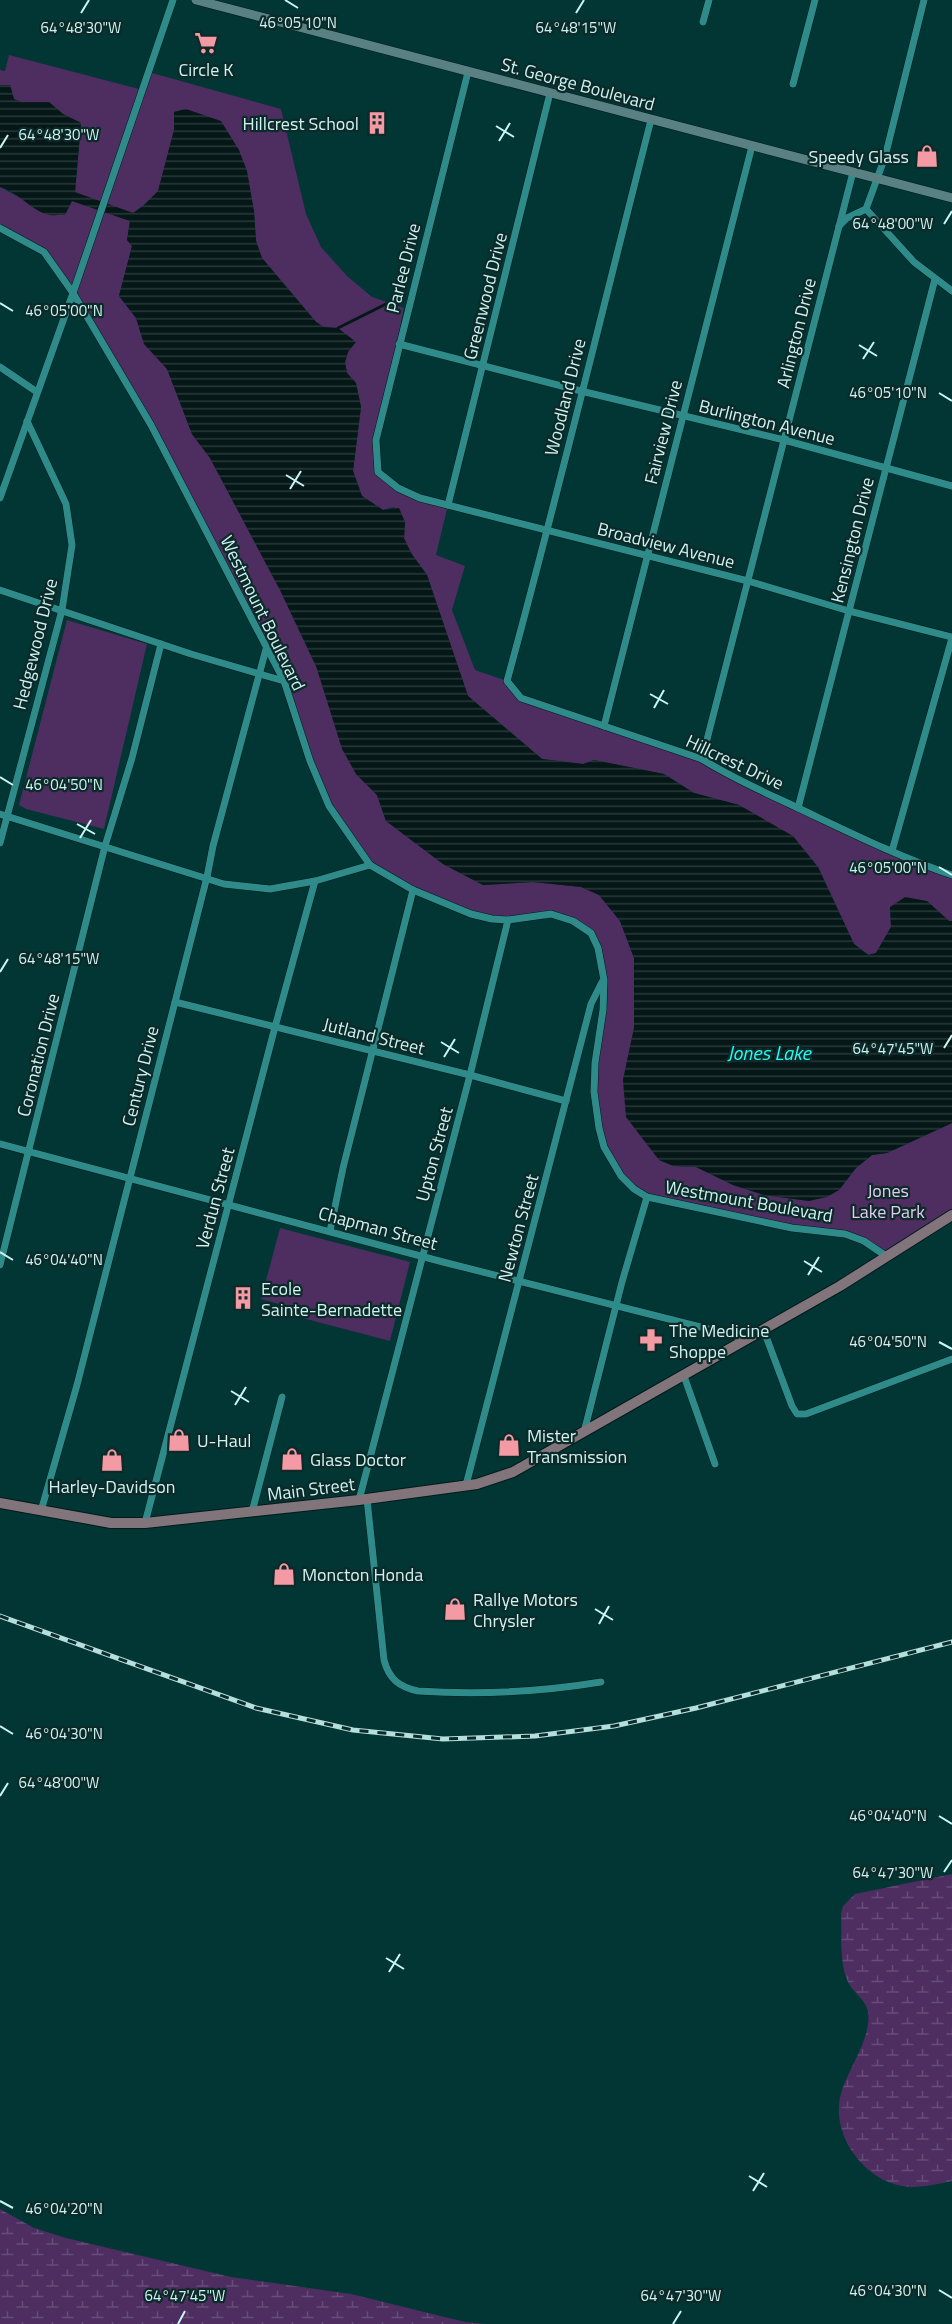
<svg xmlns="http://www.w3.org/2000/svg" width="952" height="2324" font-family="'Titillium Web',sans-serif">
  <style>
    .wetland { fill: url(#wetland-marsh) }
    .green { fill: #4e2d61 }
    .water { fill: url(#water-rules) }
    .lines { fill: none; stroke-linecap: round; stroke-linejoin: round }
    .stream { stroke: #051716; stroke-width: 3 }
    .street-casing { stroke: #001b1a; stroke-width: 8 }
    .secondary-casing { stroke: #001b1a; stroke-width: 10 }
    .primary-casing { stroke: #001b1a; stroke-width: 12 }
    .street { stroke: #2f8b89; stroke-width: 7 }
    .secondary { stroke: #598082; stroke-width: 9 }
    .primary { stroke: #82747b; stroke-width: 10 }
    .rail-casing { stroke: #b4dfdd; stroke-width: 5 }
    .rail { stroke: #0d2928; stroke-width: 3; stroke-dasharray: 9; stroke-linecap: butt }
    .ticks { fill: none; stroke: #cbf4f2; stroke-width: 2 }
    .labels { text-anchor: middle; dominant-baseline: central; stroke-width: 4.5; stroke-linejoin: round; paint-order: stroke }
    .poi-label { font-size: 18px; fill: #cbf4f2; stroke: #0d2928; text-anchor: start }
    .street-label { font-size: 18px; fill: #cbf4f2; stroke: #0d2928 }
    .park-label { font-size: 18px; fill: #e2caf1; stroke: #0d2928 }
    .water-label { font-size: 20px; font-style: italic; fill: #22fcf7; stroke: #0d2928 }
    .ticks-label { font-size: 15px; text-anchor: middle; fill: #cbf4f2; stroke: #0d2928; stroke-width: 4.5; stroke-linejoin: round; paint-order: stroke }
  </style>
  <defs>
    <pattern id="wetland-marsh" width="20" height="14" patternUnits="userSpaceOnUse" patternTransform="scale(1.5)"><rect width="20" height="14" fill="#4e2d61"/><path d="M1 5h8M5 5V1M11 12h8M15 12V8" fill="none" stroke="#664c78"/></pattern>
    <pattern id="water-rules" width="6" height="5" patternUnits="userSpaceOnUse" patternTransform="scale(1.5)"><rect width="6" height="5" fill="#051716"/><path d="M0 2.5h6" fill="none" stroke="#283938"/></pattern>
  </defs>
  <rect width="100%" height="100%" fill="#013635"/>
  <g class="wetland">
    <path d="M952,1874V2181C937,2184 917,2189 902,2186C865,2180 832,2137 840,2098C845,2072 872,2040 868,2012C866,1999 853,1993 848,1982C839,1963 842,1935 841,1914L843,1906L855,1894Z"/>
    <path d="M0,2209L34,2228L66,2238L231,2277L351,2294L465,2322L486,2324H0Z"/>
  </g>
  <g class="green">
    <path d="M9,55L139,89L145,71L281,109L306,214L321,247L347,276L372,297L404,308L376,440L378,472L398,488L448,505L436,555L465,566L452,610L475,670L507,681L521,698L702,759L726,775L952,875V921H949L927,901L890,907L891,927L876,953L869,955L854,944L818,867L739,805L694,793L664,774L594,760L583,764L542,759L468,696L427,575L411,553L404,538L405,522L394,507L383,510L362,496L353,471L361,407L356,383L347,373L345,362L348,352L338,328L323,327L316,322L262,258L256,241L254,211L198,114L186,109L174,112V130L158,192L143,206L133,213L75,193L81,123L63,114L49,102H21L14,99L10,85H0V70L5,71Z"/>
    <path d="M0,187L28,202L36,209L72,201L130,221L127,240L132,246L119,296L136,318L145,344L167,369L192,434L210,458L280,590L316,666L356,774L377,795L386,821L443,864L483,885L533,882L581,887L599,895L620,921L634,958L635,1008L634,1028L623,1080L673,1166L696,1167L733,1185L764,1195L809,1201L839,1190L856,1168L872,1155L887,1153L952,1123V1215L886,1256L864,1241L669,1203L634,1189L604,1147L594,1092L604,980L591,933L573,921L551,914L492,919L413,890L370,865L329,806L284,681L151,425L44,252L0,228Z"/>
    <path d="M67,620L147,644L104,829L26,809L19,805Z"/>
    <path d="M280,1228L410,1262L390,1341L295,1316L297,1309L261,1299Z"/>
  </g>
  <path class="water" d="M0,85H10L14,99L21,102H49L63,114L81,123L75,192L133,213L143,206L158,191L174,130V112L186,109L221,121L239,150L247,171L254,211L256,241L262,258L316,322L324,327L338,328L356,342L348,352L345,362L347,373L356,383L361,407L353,471L362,496L383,510L399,508L405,522L404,538L411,553L427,575L468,696L542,759L583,764L594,760L664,774L694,793L739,805L793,836L818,867L854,944L868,955L876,953L891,927L890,907L905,897L927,901L949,921H952V1123L887,1153L872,1155L856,1168L839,1190L827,1197L809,1201L764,1195L733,1185L696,1167L673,1166L659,1160L626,1117L623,1080L634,1028V958L620,921L599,895L581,887L533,882L483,885L443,864L386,821L377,795L356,774L342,749L316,666L280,590L210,458L192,434L167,369L144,344L136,318L119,296L132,246L127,240L130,221L72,201L65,215C60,214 54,216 50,215C32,212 19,192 0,187Z"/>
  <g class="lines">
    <path class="stream" d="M338,328L386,304"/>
    <g class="street-casing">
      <g id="street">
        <path d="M924,0L885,157L866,209L914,262L952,291"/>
        <path d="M703,22L709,0"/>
        <path d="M468,72L376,440L378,472L398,488L420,498L748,581L849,611L952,637"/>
        <path d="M793,84L815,0"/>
        <path d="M651,120C603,307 558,495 507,681L521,698L702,759C732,778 764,792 796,807C847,831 899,857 952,875"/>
        <path d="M839,226L847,218L866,209"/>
        <path d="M0,228L44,252L73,293L151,425L284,681L310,761L329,806L370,865L413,890L471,914L492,919L508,920L551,914L573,921L591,933L598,948L604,980L603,1010L595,1063L594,1092L599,1128L604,1147L621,1176L634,1189L647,1197L792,1228L845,1234L864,1241L886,1256"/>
        <path d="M399,344L581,391L784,440L952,486"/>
        <path d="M0,367L37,392"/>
        <path d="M0,498L73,293L173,0"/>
        <path d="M448,505L550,93"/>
        <path d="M0,590L191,654L284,681"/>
        <path d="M604,726L752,146"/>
        <path d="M702,759L853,172"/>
        <path d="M798,808L935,279"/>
        <path d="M0,814L224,884L270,889L315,881L370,865"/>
        <path d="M0,843L62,610L72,545L66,504L27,421"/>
        <path d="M892,851L952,638"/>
        <path d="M175,1002L470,1075L566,1101"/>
        <path d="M0,1144L443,1262L748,1339"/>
        <path d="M330,1231L343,1168L413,890"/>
        <path d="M0,1265L105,846L132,758L161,644"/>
        <path d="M764,1331L792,1406L797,1414H806L952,1359"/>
        <path d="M684,1376L715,1464"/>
        <path d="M584,1432L622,1282L647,1197"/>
        <path d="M466,1485L591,1004L602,982"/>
        <path d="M367,1499L384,1660C389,1679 399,1687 418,1691C480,1695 540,1692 601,1682"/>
        <path d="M359,1500L470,1075L508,920"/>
        <path d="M41,1511L77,1385L207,877L213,846L266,649"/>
        <path d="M252,1512L282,1397"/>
        <path d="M145,1523L275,1027L315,881"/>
      </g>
    </g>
    <g class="secondary-casing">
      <path id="secondary" d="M196,0L952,198"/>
    </g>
    <g class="primary-casing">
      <path id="primary" d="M0,1503L111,1523H145L359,1500L477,1484L513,1472L840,1286L952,1215"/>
    </g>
    <use href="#street" class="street"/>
    <use href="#secondary" class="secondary"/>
    <use href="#primary" class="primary"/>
    <g class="rail-casing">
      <path id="rail" d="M0,1616L256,1708L353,1730L443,1739L535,1736L614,1726L696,1708L952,1642"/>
    </g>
    <use href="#rail" class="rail"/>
  </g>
  <path class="ticks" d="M285,0L298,8M81,13L89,0M576,13L584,0M496,126L514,137M499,141L510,123M0,148L8,135M944,224L952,211M0,303L13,311M859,345L877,356M863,359L874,342M939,393L952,401M286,475L304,486M290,489L301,471M650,694L668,704M654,708L664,690M0,777L13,785M77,824L95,834M80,838L91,820M939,867L952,875M0,972L8,959M441,1042L459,1053M944,1048L952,1035M444,1057L455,1039M0,1252L13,1260M804,1261L822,1272M808,1275L819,1257M939,1342L952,1349M231,1391L249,1402M235,1405L246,1387M595,1609L613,1620M599,1624L609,1606M0,1726L13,1734M0,1796L8,1783M939,1816L952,1824M944,1872L952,1860M386,1958L404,1969M389,1972L400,1954M749,2176L767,2187M753,2191L764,2173M0,2201L13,2208M939,2290L952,2298M178,2324L185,2311M673,2324L681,2311"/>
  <defs>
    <g id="supermarket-bare" transform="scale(1.8)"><path d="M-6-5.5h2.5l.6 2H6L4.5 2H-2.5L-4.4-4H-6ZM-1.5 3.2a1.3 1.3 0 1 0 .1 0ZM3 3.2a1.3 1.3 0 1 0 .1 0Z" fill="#f49aa4" stroke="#0d2928" stroke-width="2.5" paint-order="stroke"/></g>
    <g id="building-bare" transform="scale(1.8)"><path d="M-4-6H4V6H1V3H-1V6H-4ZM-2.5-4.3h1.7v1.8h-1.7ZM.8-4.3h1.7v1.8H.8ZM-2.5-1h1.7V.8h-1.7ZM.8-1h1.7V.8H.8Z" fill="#f49aa4" stroke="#0d2928" stroke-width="2.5" paint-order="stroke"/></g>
    <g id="shop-bare" transform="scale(1.8)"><path d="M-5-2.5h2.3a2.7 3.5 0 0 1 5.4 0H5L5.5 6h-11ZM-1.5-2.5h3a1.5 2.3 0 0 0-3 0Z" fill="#f49aa4" stroke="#0d2928" stroke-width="2.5" paint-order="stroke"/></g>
    <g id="pharmacy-bare" transform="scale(1.8)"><path d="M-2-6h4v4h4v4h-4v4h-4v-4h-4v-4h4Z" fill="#f49aa4" stroke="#0d2928" stroke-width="2.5" paint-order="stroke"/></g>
  </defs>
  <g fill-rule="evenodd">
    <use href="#supermarket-bare" x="206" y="43"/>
    <use href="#building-bare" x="377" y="123"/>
    <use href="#shop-bare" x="927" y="156"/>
    <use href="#building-bare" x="243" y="1298"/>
    <use href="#pharmacy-bare" x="651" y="1340"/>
    <use href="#shop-bare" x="179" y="1440"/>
    <use href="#shop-bare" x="509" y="1445"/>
    <use href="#shop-bare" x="292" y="1459"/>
    <use href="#shop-bare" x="112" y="1460"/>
    <use href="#shop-bare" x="284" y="1574"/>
    <use href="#shop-bare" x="455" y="1609"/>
  </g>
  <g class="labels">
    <g class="poi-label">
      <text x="206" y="69" text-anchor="middle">Circle K</text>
      <text x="359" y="123" text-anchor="end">Hillcrest School</text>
      <text x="909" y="156" text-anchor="end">Speedy Glass</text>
      <text x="261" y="1288">Ecole<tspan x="261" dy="21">Sainte-Bernadette</tspan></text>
      <text x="669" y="1330">The Medicine<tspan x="669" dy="21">Shoppe</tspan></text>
      <text x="527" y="1435">Mister<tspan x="527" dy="21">Transmission</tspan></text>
      <text x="197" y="1440">U-Haul</text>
      <text x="310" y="1459">Glass Doctor</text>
      <text x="112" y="1486" text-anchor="middle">Harley-Davidson</text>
      <text x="302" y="1574">Moncton Honda</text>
      <text x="473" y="1599">Rallye Motors<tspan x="473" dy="21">Chrysler</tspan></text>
    </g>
    <g class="street-label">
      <text transform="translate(578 84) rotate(15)">St. George Boulevard</text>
      <text transform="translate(403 268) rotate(-76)">Parlee Drive</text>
      <text transform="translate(485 296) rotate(-76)">Greenwood Drive</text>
      <text transform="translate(796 333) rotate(-76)">Arlington Drive</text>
      <text transform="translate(565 397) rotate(-76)">Woodland Drive</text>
      <text transform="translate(767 422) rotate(14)">Burlington Avenue</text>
      <text transform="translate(663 432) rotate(-76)">Fairview Drive</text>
      <text transform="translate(852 540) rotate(-76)">Kensington Drive</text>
      <text transform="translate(666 545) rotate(14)">Broadview Avenue</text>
      <text transform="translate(263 613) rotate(64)">Westmount Boulevard</text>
      <text transform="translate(35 644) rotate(-76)">Hedgewood Drive</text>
      <text transform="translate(735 762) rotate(25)">Hillcrest Drive</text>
      <text transform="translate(374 1036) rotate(14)">Jutland Street</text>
      <text transform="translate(38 1055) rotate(-76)">Coronation Drive</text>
      <text transform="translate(140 1076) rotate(-76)">Century Drive</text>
      <text transform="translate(434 1154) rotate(-75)">Upton Street</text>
      <text transform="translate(215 1198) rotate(-75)">Verdun Street</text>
      <text transform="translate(749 1201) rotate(10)">Westmount Boulevard</text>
      <text transform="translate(378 1228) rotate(15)">Chapman Street</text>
      <text transform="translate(518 1228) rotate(-75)">Newton Street</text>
      <text transform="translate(311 1489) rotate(-7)">Main Street</text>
    </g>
    <g class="park-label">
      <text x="888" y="1190">Jones<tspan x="888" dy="21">Lake Park</tspan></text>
    </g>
    <g class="water-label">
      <text x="769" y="1052">Jones Lake</text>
    </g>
  </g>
  <g class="ticks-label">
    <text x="298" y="28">46°05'10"N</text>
    <text x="81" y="33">64°48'30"W</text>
    <text x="576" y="33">64°48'15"W</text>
    <text x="59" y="140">64°48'30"W</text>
    <text x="893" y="229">64°48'00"W</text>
    <text x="64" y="316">46°05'00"N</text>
    <text x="888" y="398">46°05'10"N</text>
    <text x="64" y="790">46°04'50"N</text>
    <text x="888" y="873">46°05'00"N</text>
    <text x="59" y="964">64°48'15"W</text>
    <text x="893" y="1054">64°47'45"W</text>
    <text x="64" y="1265">46°04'40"N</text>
    <text x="888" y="1347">46°04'50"N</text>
    <text x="64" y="1739">46°04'30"N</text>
    <text x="59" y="1788">64°48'00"W</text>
    <text x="888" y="1821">46°04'40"N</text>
    <text x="893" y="1878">64°47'30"W</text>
    <text x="64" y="2214">46°04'20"N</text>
    <text x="888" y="2296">46°04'30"N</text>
    <text x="185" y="2301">64°47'45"W</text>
    <text x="681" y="2301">64°47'30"W</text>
  </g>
</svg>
